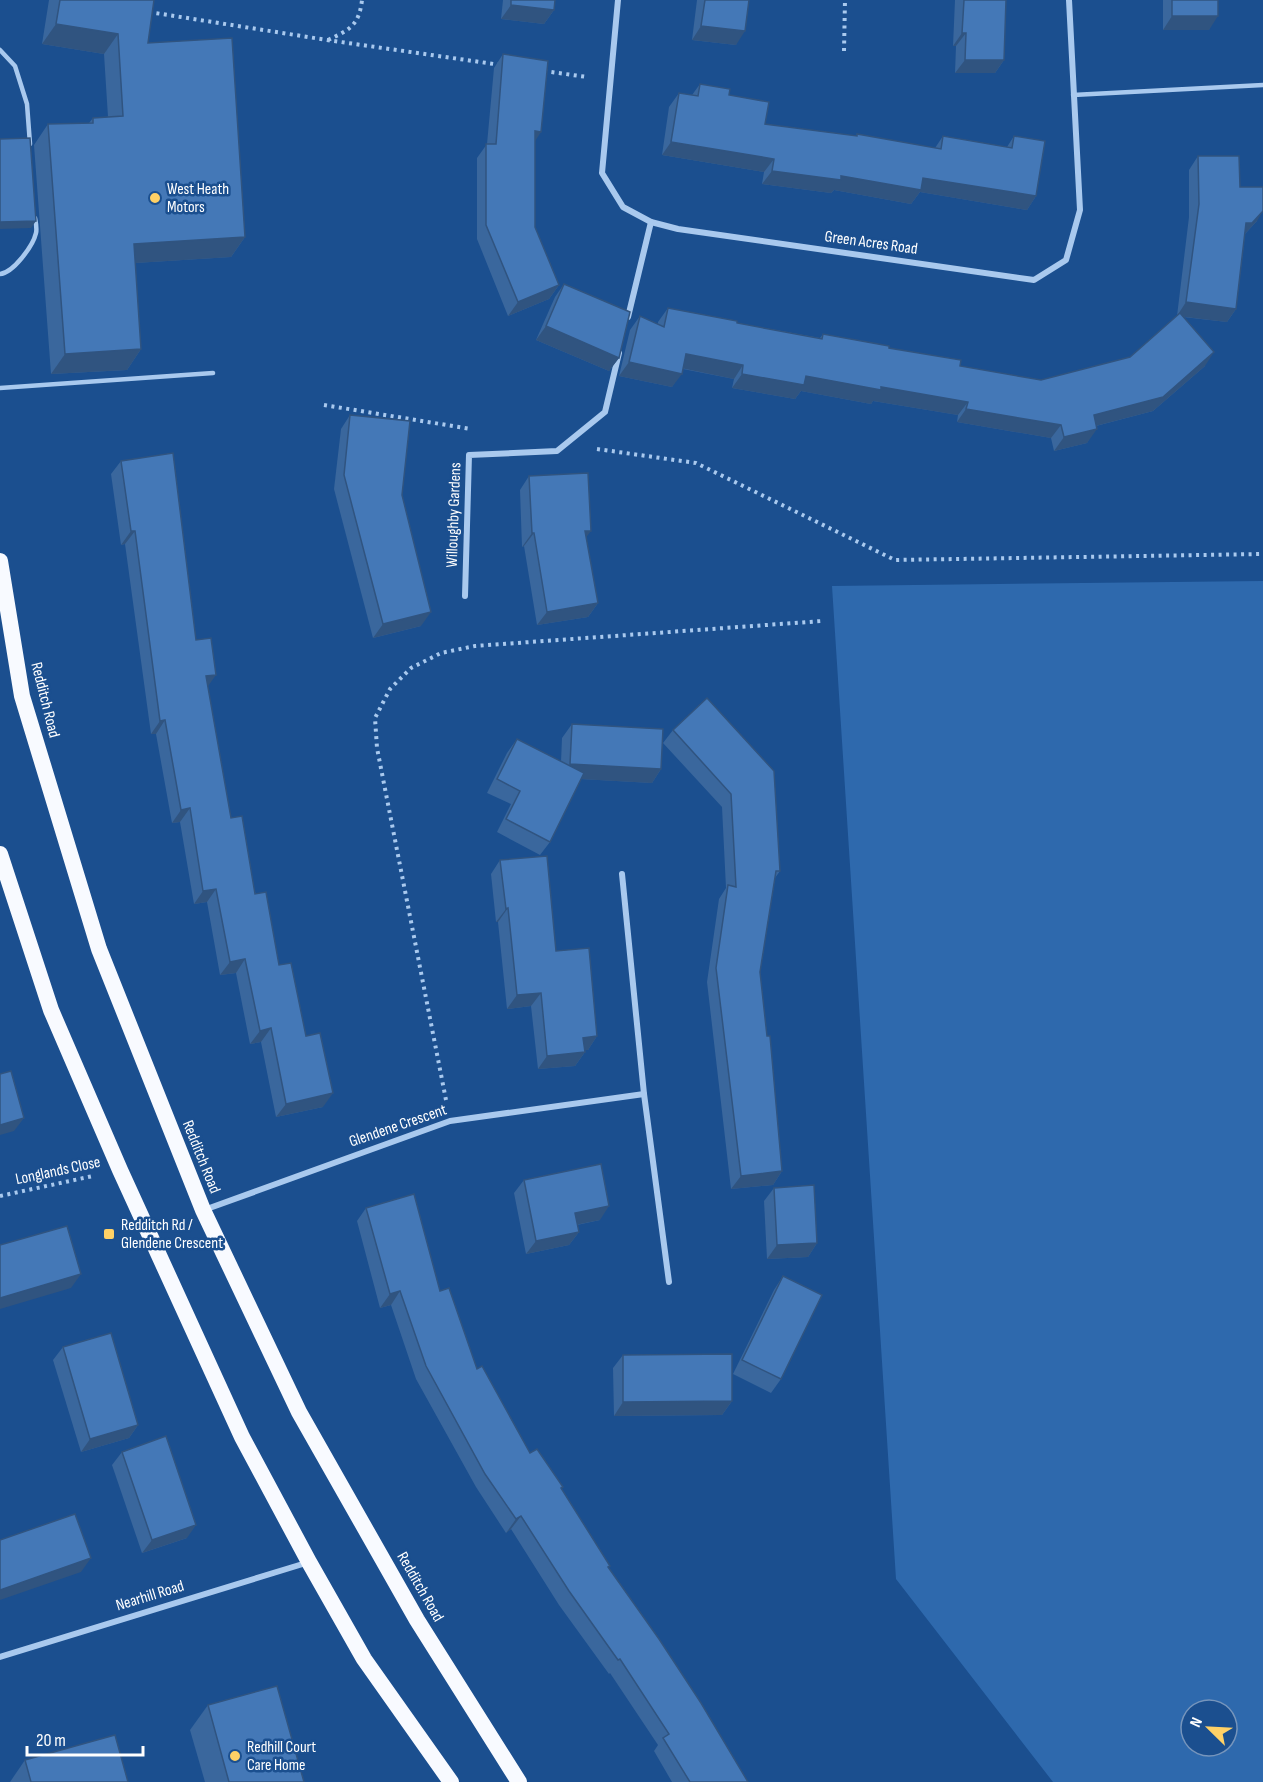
<svg xmlns="http://www.w3.org/2000/svg" width="1263" height="1782" font-family="'Sofia Sans Condensed',sans-serif">
  <style>
    .green { fill: #2e69ad; fill-rule: evenodd }
    .lines { fill: none; stroke-linecap: round; stroke-linejoin: round }
    .path { stroke: #a9c9ee; stroke-width: 4; stroke-dasharray: 3 4.5; stroke-linecap: butt }
    .service { stroke: #a9c9ee; stroke-width: 4.5 }
    .minor { stroke: #a9c9ee; stroke-width: 6 }
    .trunk { stroke: #f8faff; stroke-width: 16 }
    .wall { fill: #3a679d }
    .shaded-wall { fill: #305480 }
    .building { fill: #4478b7; stroke: #305480; stroke-width: 1.5 }
    .poi-dot { fill: #ffd166; stroke: #1b4f8f; stroke-width: 2 }
    .labels { text-anchor: middle; dominant-baseline: central; stroke-width: 5; stroke-linejoin: round; paint-order: stroke }
    .poi-label { font-size: 16px; fill: #fff; stroke: #1b4f8f; text-anchor: start }
    .street-label { font-size: 16px; fill: #fff; stroke: #1b4f8f }
  </style>
  <rect width="100%" height="100%" fill="#1b4f8f"/>
  <path class="green" d="M1263,581V1782H1053L896,1579L832,586ZM1191,1710H1227V1746H1191Z"/>
  <g class="lines">
    <g class="path">
      <path d="M149,12L327,40L501,65"/>
      <path d="M328,40C349,30 359,26 362,0"/>
      <path d="M844,51L845,0"/>
      <path d="M544,71L587,77"/>
      <path d="M324,405L471,429"/>
      <path d="M597,449L696,463L895,560L1263,554"/>
      <path d="M446,1100L377,748L375,718L390,689L411,668L441,653L475,646L822,621"/>
      <path d="M0,1196L93,1176"/>
    </g>
    <g class="service">
      <path d="M0,50L15,66L27,104L30,144"/>
      <path d="M1073,95L1263,85"/>
      <path d="M0,274C13,273 33,246 36,233C37,229 36,223 35,218"/>
      <path d="M0,388L213,373"/>
    </g>
    <g class="minor">
      <path d="M618,0L602,173L623,207L651,222L678,229L1034,280L1066,260L1080,210L1069,0"/>
      <path d="M628,317L651,222"/>
      <path d="M465,596L469,455L557,451L605,412L619,353"/>
      <path d="M622,874L644,1094L669,1282"/>
      <path d="M204,1210L450,1121L644,1094"/>
      <path d="M0,1657L306,1563"/>
    </g>
    <g class="trunk">
      <path d="M0,561L22,696L99,949L203,1210L299,1412L417,1620L519,1782"/>
      <path d="M0,854L51,1010L120,1170L242,1437L309,1562L364,1659L451,1782"/>
    </g>
  </g>
  <g class="wall">
    <path d="M49,0H154L148,43L245,237L231,257L135,263L141,349L127,370L51,374L34,145L48,124L89,123L93,118L108,117L104,54L42,44Z"/>
    <path d="M503,0H555L554,10L544,24L501,19Z"/>
    <path d="M697,0H749L736,45L692,40Z"/>
    <path d="M955,0H1006L1004,60L995,73H955L956,46H953Z"/>
    <path d="M1163,0H1218L1209,30H1163Z"/>
    <path d="M503,54L535,141V227L559,285L549,299L508,316L477,239V158L487,144L494,68Z"/>
    <path d="M700,84L729,95L765,124L856,136L857,134L935,148L943,136L1007,147L1014,136L1036,196L1027,210L920,192L911,204L834,190L831,193L762,184L764,172L662,155L669,107L679,93L692,95Z"/>
    <path d="M1198,156L1240,187L1257,221L1245,234L1236,309L1227,322L1183,317L1205,366L1153,411L1096,426L1087,443L1054,451L1051,438L957,422L958,415L873,401L871,404L801,391L795,399L732,388L734,379L683,369L672,387L619,376L630,330L640,316L658,324V322L668,308L737,323L820,338L823,334L889,348L960,366L1041,380L1130,357L1177,316L1189,217V170Z"/>
    <path d="M564,284L619,358L609,371L536,340L555,297Z"/>
    <path d="M350,415L402,495L421,626L373,638L334,489L341,429Z"/>
    <path d="M121,461L196,640L207,687L231,818L279,965L306,1036L323,1107L276,1117L261,1042L250,1044L236,973L220,975L207,902L194,904L180,822L172,823L156,734H151L125,544L121,545L111,474Z"/>
    <path d="M529,476L598,603L588,617L537,625L524,546L522,547L520,490Z"/>
    <path d="M707,698L780,871L775,878L760,972L782,1171L773,1185L731,1189L707,982L719,899L726,888L722,807L663,743L673,730Z"/>
    <path d="M572,724L661,769L652,783L581,779L550,842L540,855L497,832L511,804L487,793L507,753L517,739L561,762L562,738Z"/>
    <path d="M500,860L556,951L597,1036L588,1050H584L585,1052L575,1066L538,1069L531,1006L507,1009L498,922H496L491,874Z"/>
    <path d="M524,1180L600,1220L577,1225L579,1232L569,1245L526,1254L514,1193Z"/>
    <path d="M774,1188L817,1243L808,1257L767,1259L764,1201Z"/>
    <path d="M366,1208L440,1291L477,1369L530,1453L561,1489L608,1568L748,1782H672L654,1751L658,1745L610,1673L609,1674L559,1605L511,1529L506,1533L476,1487L416,1379L391,1305L380,1308L357,1221Z"/>
    <path d="M783,1276L781,1379L771,1393L733,1374L774,1290Z"/>
    <path d="M63,1347L138,1425L129,1438L81,1452L53,1360Z"/>
    <path d="M623,1355L732,1401L722,1415L614,1416L613,1368Z"/>
    <path d="M122,1452L187,1538L142,1553L112,1465Z"/>
    <path d="M208,1705L304,1782H205L190,1730Z"/>
    <path d="M25,1760L128,1782H10Z"/>
  </g>
  <g class="shaded-wall">
    <path d="M511,5L554,10L544,24L501,19Z"/>
    <path d="M1172,16H1218L1209,30H1163Z"/>
    <path d="M56,24L118,34L104,54L42,44Z"/>
    <path d="M701,26L745,31L736,45L692,40Z"/>
    <path d="M962,33H966L956,46H953Z"/>
    <path d="M965,60H1004L995,73H955Z"/>
    <path d="M535,131L541,132L532,146Z"/>
    <path d="M671,142L774,159L764,172L662,155Z"/>
    <path d="M772,171L841,176L923,178L1036,196L1027,210L920,192L911,204L834,190L831,193L762,184Z"/>
    <path d="M1263,211L1257,221L1242,237L1246,223Z"/>
    <path d="M36,221L31,228L0,229V222Z"/>
    <path d="M245,237L231,257L120,264L134,244Z"/>
    <path d="M559,285L549,299L508,316L518,302Z"/>
    <path d="M1186,302L1236,309L1227,322L1177,316Z"/>
    <path d="M546,326L619,358L609,371L536,340Z"/>
    <path d="M141,349L127,370L51,374L65,354Z"/>
    <path d="M1214,352L1205,366L1153,411L1084,429L1094,415Z"/>
    <path d="M686,354L743,365L734,379L676,367Z"/>
    <path d="M629,362L682,374L672,387L619,376Z"/>
    <path d="M742,374L806,376L881,387L968,402L958,415L873,401L871,404L801,391L795,399L732,388Z"/>
    <path d="M966,409L1061,425L1051,438L957,422Z"/>
    <path d="M1097,429L1087,443L1054,451L1064,437Z"/>
    <path d="M131,531H135L125,544L121,545Z"/>
    <path d="M585,531H591L581,544Z"/>
    <path d="M532,533H534L524,546L522,547Z"/>
    <path d="M598,603L588,617L537,625L547,612Z"/>
    <path d="M431,612L421,626L373,638L383,624Z"/>
    <path d="M216,675L206,689V676Z"/>
    <path d="M165,720L156,734H151L160,721Z"/>
    <path d="M570,764L661,769L652,783L561,778Z"/>
    <path d="M190,808L180,822L172,823L181,810Z"/>
    <path d="M216,889L207,902L194,904L203,891Z"/>
    <path d="M508,908L498,922H496L506,909Z"/>
    <path d="M245,959L236,973L220,975L230,962Z"/>
    <path d="M541,993L531,1006L507,1009L517,995Z"/>
    <path d="M271,1028L261,1042L250,1044L260,1031Z"/>
    <path d="M597,1036L588,1050L574,1051L583,1038Z"/>
    <path d="M585,1052L575,1066L538,1069L547,1056Z"/>
    <path d="M333,1093L323,1107L276,1117L286,1104Z"/>
    <path d="M24,1118L14,1131L0,1135V1125Z"/>
    <path d="M782,1171L773,1185L731,1189L741,1176Z"/>
    <path d="M609,1206L600,1220L565,1227L575,1213Z"/>
    <path d="M579,1232L569,1245L526,1254L536,1241Z"/>
    <path d="M817,1243L808,1257L767,1259L777,1245Z"/>
    <path d="M81,1274L71,1288L0,1309V1298Z"/>
    <path d="M400,1291L391,1305L380,1308L390,1294Z"/>
    <path d="M732,1401L722,1415L614,1416L623,1402Z"/>
    <path d="M138,1425L129,1438L81,1452L90,1439Z"/>
    <path d="M521,1516L511,1529L506,1533L516,1519Z"/>
    <path d="M196,1525L187,1538L142,1553L152,1540Z"/>
    <path d="M91,1558L81,1572L0,1600V1590Z"/>
  </g>
  <g class="building">
    <path d="M60,0H154L148,43L232,38L245,237L134,244L141,349L65,354L48,124L93,123V118L123,116L118,34L56,24Z"/>
    <path d="M511,0H555L554,10L511,5Z"/>
    <path d="M705,0H749L745,31L701,26Z"/>
    <path d="M964,0H1006L1004,60H965L966,33H962Z"/>
    <rect x="1172" y="0" width="46" height="16"/>
    <path d="M503,54L548,61L541,132L535,131V227L559,285L518,302L486,225V144H496Z"/>
    <path d="M700,84L730,89L729,95L769,102L765,124L857,136V134L941,149L943,136L1012,148L1014,136L1045,141L1036,196L923,178L921,190L841,176V180L772,171L774,159L671,142L679,93L698,96Z"/>
    <path d="M30,138L36,221L0,222V139Z"/>
    <path d="M1198,156H1239L1240,187H1263V211L1252,223H1246L1236,309L1186,302L1199,204Z"/>
    <path d="M564,284L630,312L619,358L546,326Z"/>
    <path d="M668,308L737,321V323L822,339L823,334L889,346V348L961,360L960,366L1041,380L1130,357L1180,313L1214,352L1163,397L1094,415L1097,429L1064,437L1061,425L966,409L968,402L881,387V390L806,376L804,385L742,374L743,365L686,354L682,374L629,362L640,316L664,327Z"/>
    <path d="M350,415L410,421L402,495L431,612L383,624L344,475Z"/>
    <path d="M173,453L196,640L211,638L216,675L206,676L231,818L242,816L255,894L266,892L279,965L291,963L306,1036L320,1033L333,1093L286,1104L271,1028L260,1031L245,959L230,962L216,889L203,891L190,808L181,810L165,720L160,721L135,531H131L121,461Z"/>
    <path d="M588,473L591,531H585L598,603L547,612L534,533H532L529,476Z"/>
    <path d="M707,698L774,771L780,871H776L760,972L767,1036H770L782,1171L741,1176L716,968L728,885L736,887L731,794L673,730Z"/>
    <path d="M572,724L663,729L661,769L570,764Z"/>
    <path d="M517,739L584,773L550,842L506,819L520,791L497,779Z"/>
    <path d="M547,856L556,951L589,948L597,1036L583,1038L585,1052L547,1056L541,993L517,995L508,908L506,909L500,860Z"/>
    <path d="M11,1071L24,1118L0,1125V1074Z"/>
    <path d="M601,1164L609,1206L575,1213L579,1232L536,1241L524,1180Z"/>
    <path d="M814,1185L817,1243L777,1245L774,1188Z"/>
    <path d="M414,1194L440,1291L449,1288L477,1369L482,1366L530,1453L537,1449L563,1487L561,1488L610,1566L608,1567L659,1639L701,1703L748,1782H690L663,1738L669,1734L620,1659L618,1660L569,1591L521,1516L516,1519L485,1474L426,1366L400,1291L390,1294L366,1208Z"/>
    <path d="M67,1226L81,1274L0,1298V1245Z"/>
    <path d="M783,1276L822,1295L781,1379L742,1360Z"/>
    <path d="M111,1333L138,1425L90,1439L63,1347Z"/>
    <path d="M732,1354V1401L623,1402V1355Z"/>
    <path d="M166,1436L196,1525L152,1540L122,1452Z"/>
    <path d="M75,1514L91,1558L0,1590V1540Z"/>
    <path d="M277,1686L304,1782H229L208,1705Z"/>
    <path d="M115,1735L128,1782H31L25,1760Z"/>
  </g>
  <g class="poi-dot">
    <circle cx="155" cy="198" r="6"/>
    <rect x="103" y="1228" width="12" height="12" rx="3"/>
    <circle cx="235" cy="1756" r="6"/>
  </g>
  <g class="labels">
    <g class="poi-label">
      <text x="167" y="189">West Heath<tspan x="167" dy="18">Motors</tspan></text>
      <text x="121" y="1225">Redditch Rd /<tspan x="121" dy="18">Glendene Crescent</tspan></text>
      <text x="247" y="1747">Redhill Court<tspan x="247" dy="18">Care Home</tspan></text>
    </g>
    <g class="street-label">
      <text transform="translate(871 243) rotate(8)">Green Acres Road</text>
      <text transform="translate(454 515) rotate(-88)">Willoughby Gardens</text>
      <text transform="translate(45 700) rotate(76)">Redditch Road</text>
      <text transform="translate(398 1126) rotate(-19)">Glendene Crescent</text>
      <text transform="translate(201 1157) rotate(68)">Redditch Road</text>
      <text transform="translate(58 1171) rotate(-12)">Longlands Close</text>
      <text transform="translate(420 1587) rotate(60)">Redditch Road</text>
      <text transform="translate(150 1596) rotate(-17)">Nearhill Road</text>
    </g>
  </g>
  <g transform="translate(1209 1728) rotate(294)"><circle r="28" fill="#1b4f8f" stroke="#7695bc" stroke-width="1.5"/>
  <path d="M0-4.5L10 22L0 15L-10 22Z" fill="#ffd166"/>
  <text y="-9" font-size="16" font-weight="bold" text-anchor="middle" fill="#ffffff">N</text>
  </g>
  <path d="M27 1746v9h116v-9" fill="none" stroke="#ffffff" stroke-width="3"/>
  <text x="36" y="1746" font-size="18" fill="#ffffff" stroke="#1b4f8f" stroke-width="4.5" paint-order="stroke">20 m</text>
</svg>
